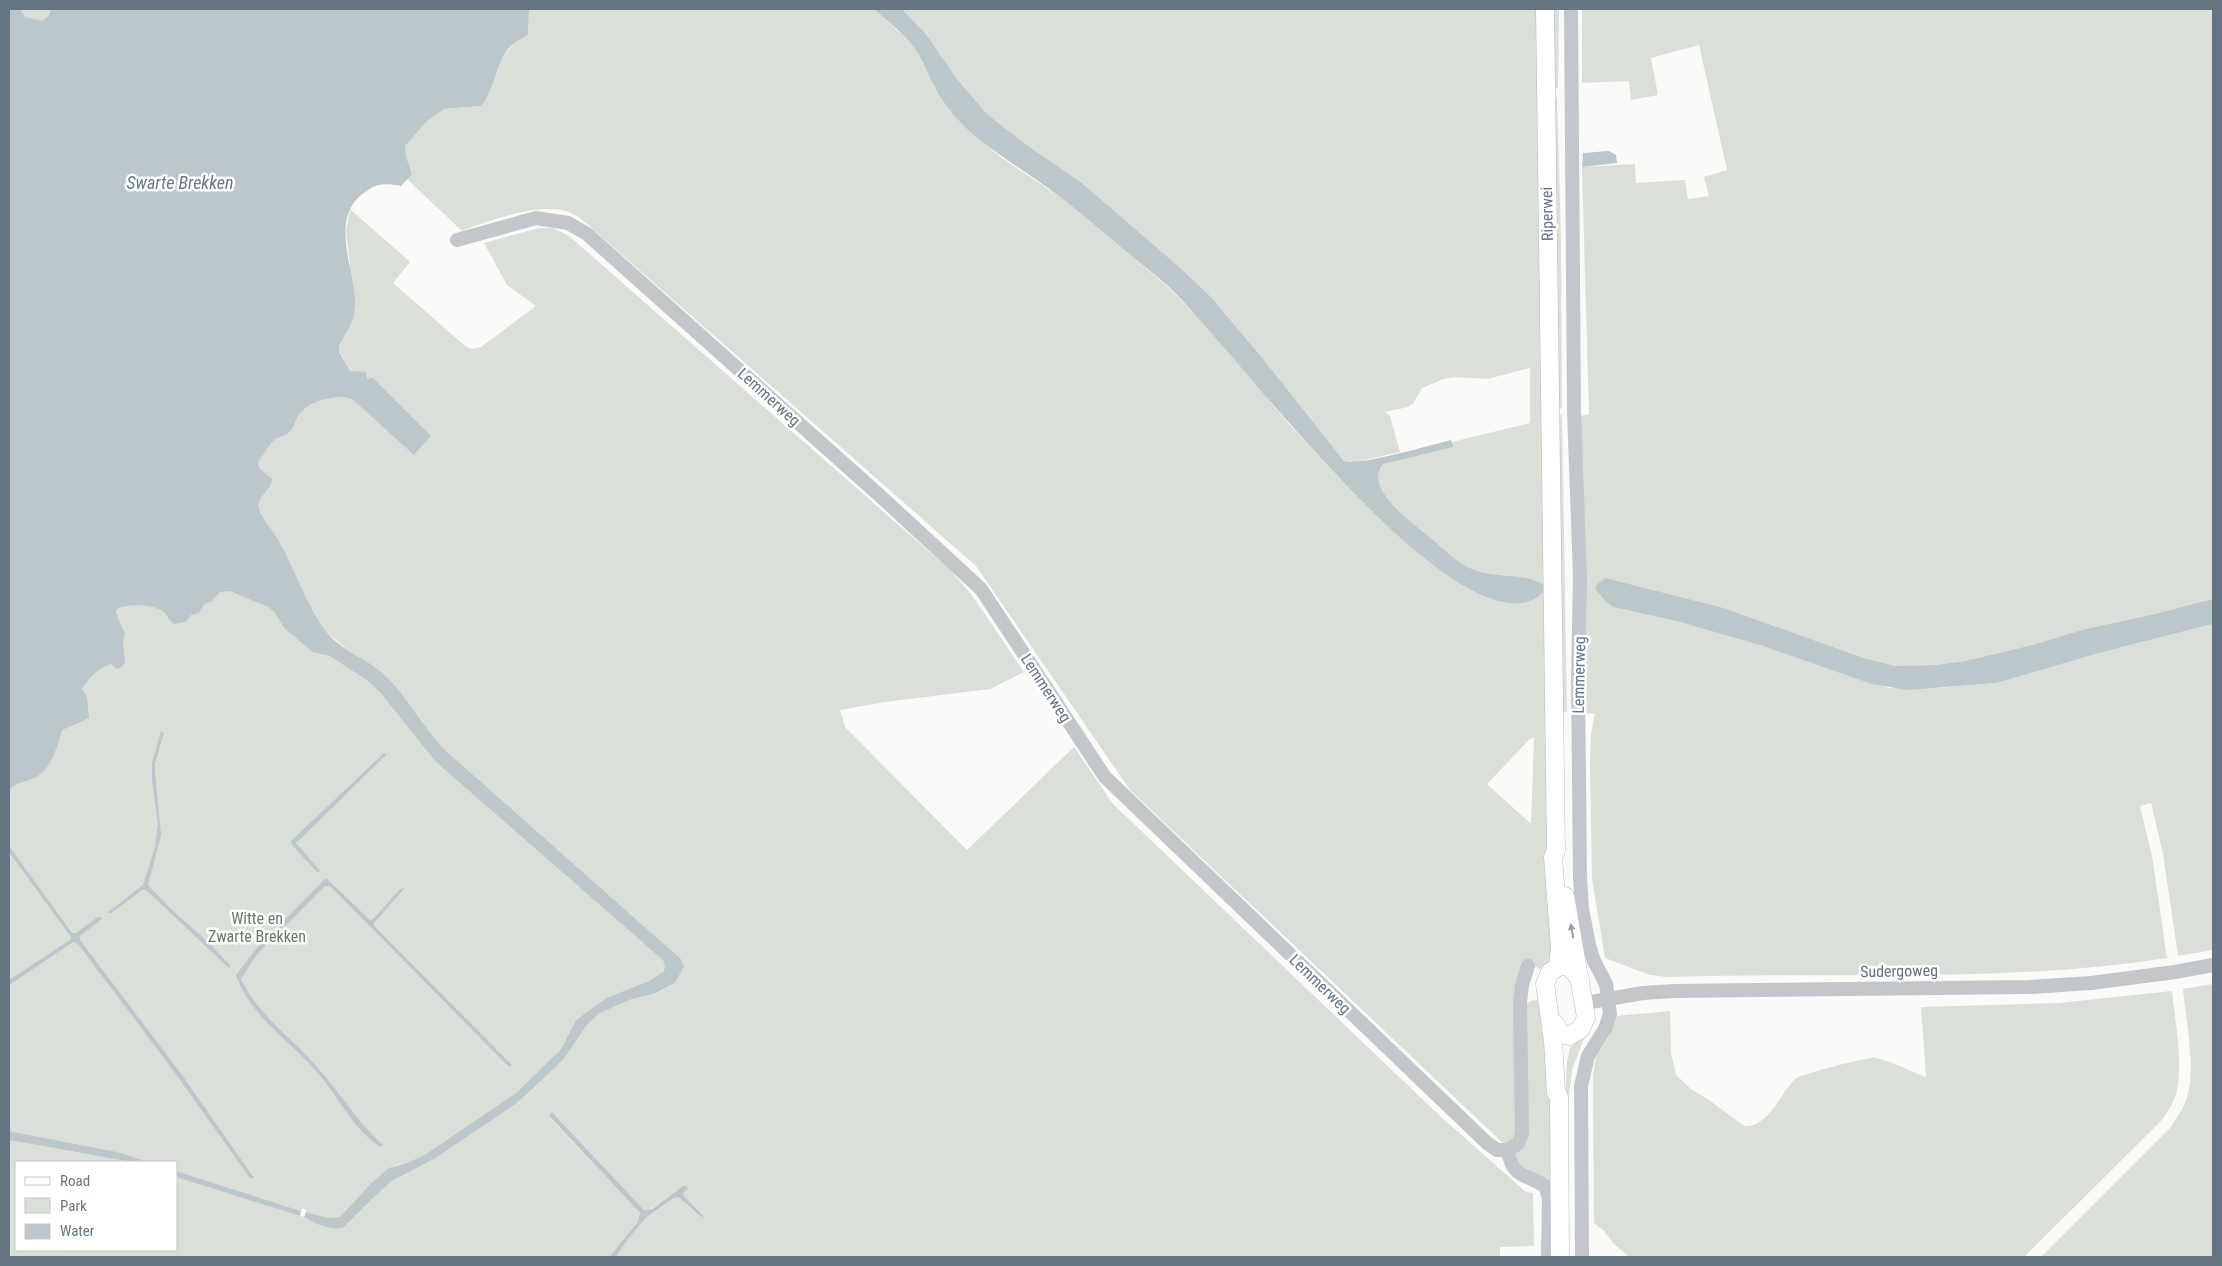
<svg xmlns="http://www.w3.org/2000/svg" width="2222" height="1266" font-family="'Roboto Condensed',sans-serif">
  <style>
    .green { fill: #dadfd7; fill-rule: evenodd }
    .water { fill: #bcc7cc }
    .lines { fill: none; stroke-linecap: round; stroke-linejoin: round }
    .major-casing { stroke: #b7bbc0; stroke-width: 19 }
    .minor { stroke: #c3c7cc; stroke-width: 14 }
    .major { stroke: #fff; stroke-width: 18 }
    .oneway { fill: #939ea8 }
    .labels { text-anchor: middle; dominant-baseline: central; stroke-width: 5; stroke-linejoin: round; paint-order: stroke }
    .street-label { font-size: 16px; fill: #657483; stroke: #fff }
    .park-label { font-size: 16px; fill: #677a64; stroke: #fff }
    .water-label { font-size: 18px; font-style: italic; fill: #657a83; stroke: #fff }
  </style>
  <rect width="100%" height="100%" fill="#fafaf8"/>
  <g class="green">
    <path d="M9,9H527L512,38L463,101L437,111L427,121L444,109L481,106C492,87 496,61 512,46C516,41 523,38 528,35L529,9H874L911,43L919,54L935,89L962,123L999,156L1067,202L1168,287L1200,319L1288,423L1339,478L1390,528L1431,563L1466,587L1497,600L1525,602L1533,600L1544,592L1556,955L1544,971L1526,962L1518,1135L1506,1146L1130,790L976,566L579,217C573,214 567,211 561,210C533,205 487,221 462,231L407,179L377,184L345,207L334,354L345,360L339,352V346L355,310L346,231L350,209L410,262L393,283L465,346L472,349L481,347L536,306L507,285L484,243L539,228H553L569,236L950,570L971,594L1024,672L990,689L885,702L840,710L845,727L967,850L1074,747L1113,804L1440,1116L1526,1192L1533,1193L1534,1246L1500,1247V1257H616L628,1239L647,1217L675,1198L678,1197L691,1209L703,1214L684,1196L683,1193L687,1187L684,1185L651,1209L644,1210L555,1115L549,1117L640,1213L637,1223L609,1257H9V1140L131,1162H16V1250H176V1177L304,1217C317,1225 329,1226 344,1227L371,1200L392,1181L436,1158L479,1129L563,1060L587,1025L600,1013L632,999L655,994L675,983L684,967L681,959L445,750L432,737L402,694L326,632L369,679L667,960L664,971L649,981L606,998L576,1020L561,1049L516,1093L426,1154L409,1162L396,1165L370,1184L340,1217L329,1218L306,1212V1210L303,1208L301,1211L176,1171V1162H149L116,1152L9,1131ZM367,379L431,436L414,454L352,399ZM1534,738L1531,824L1487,784L1530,739Z"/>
    <path d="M902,9H1538L1544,585C1523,571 1495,580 1470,568C1457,562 1445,550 1433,540C1416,526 1362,490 1383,464L1388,462L1454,447L1452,442L1530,423V368L1487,379L1456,377L1444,379L1422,388L1413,404L1408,407L1385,412L1390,416L1400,452L1356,462L1344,461L1260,355L1210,296L1177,265L1082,183L1024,143L987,114L957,79L926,34Z"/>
    <path d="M1551,9H1559V10L1558,88L1551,89Z"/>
    <path d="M1582,9H2213V599L2150,615L2085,629L2032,645L1965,661L1935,665L1895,666L1882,664L1724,608L1606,578L1596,590L1606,602L1613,607L1676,621L1763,646L1889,688H1938L1997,683L2099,653L2213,624V950L2178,956L2163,854L2151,803L2140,806L2152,856L2167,958C2001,984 1833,971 1667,977L1650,975L1605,958L1592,879L1590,761L1591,733L1595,714L1585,713L1582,710L1580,416L1589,414L1582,167L1635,164L1636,183L1685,180L1688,199L1709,196L1704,177L1727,170L1699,45L1651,58L1658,95L1631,100L1629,81L1582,83Z"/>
    <path d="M1551,97H1557L1561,242L1562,408L1555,409Z"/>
    <path d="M1555,414L1562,415L1567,712L1559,711Z"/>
    <path d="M2213,984V1257H2041L2170,1128C2176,1119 2183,1109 2187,1098C2196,1066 2186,1022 2183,989Z"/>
    <path d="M2172,991C2175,1022 2184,1064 2176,1094C2173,1104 2167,1113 2161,1121L2024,1257H1629L1613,1243L1604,1231L1594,1223L1593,1075L1596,1057L1609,1037L1616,1016L1670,1011L1671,1053L1676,1075L1691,1089L1709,1100L1744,1126C1767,1129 1781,1093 1795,1079C1799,1075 1870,1056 1876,1058C1893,1062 1910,1071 1926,1077L1921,1007L2059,1003Z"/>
    <path d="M1537,1000L1540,1001L1548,1028L1554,1190L1525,1174L1514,1155L1516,1153L1526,1006L1530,1001Z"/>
    <path d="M1585,1036L1572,1070L1568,1105H1565L1567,1062L1570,1048Z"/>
  </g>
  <g class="water">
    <path d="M9,9H20L25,17L42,21L48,17L52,9H529L528,35C523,38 516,41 511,46C495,62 496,88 481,106L444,109L426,122L405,146L406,157L412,174L401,186C385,183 375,183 362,194C328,222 357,272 355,307C355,321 345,334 339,346V352L350,371L366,372L367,379L373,378L431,436L414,455L352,399C339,393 310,401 301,412C296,417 295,424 292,429C287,437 278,436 272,442C267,448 263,455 258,462L259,468L272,479C272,490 255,497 259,509C262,519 271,528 277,538C295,567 309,615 332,638C348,654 371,661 388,678C409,700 423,727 445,750L681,959L684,967L675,983L654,994L632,999L600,1013L587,1025L563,1060L518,1102L436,1158L392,1181L371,1200L344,1227C332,1232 314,1223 304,1217L306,1212L329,1218L340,1217L370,1184L389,1168L409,1162L426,1154L516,1093L561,1049L576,1020L606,998L649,981L664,971L665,965L663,960L436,762L380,692L368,681L330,656L313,652L285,629L274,611L268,607L230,591L220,592L212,601L204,604L199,613L191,615L186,622L174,624C169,621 168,616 164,612C156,604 124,603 116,610V613L125,634L123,641L125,663L122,667L117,669L111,664C98,667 90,678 82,688L87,697L89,718L62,730C57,747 51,771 34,778C24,783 20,781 9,789Z"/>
    <path d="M874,9H902L926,34L957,79L987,114L1024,143L1082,183L1177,265L1210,296L1260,355L1344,461C1361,466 1430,445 1451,440L1454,447L1383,464C1362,490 1417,526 1433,540C1445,550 1457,562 1470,568C1495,580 1523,571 1544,585V592C1541,594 1537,598 1533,600C1444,638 1230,344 1169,287C1155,274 1138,262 1123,249C1098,228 1074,207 1048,188C1019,167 989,150 963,125C953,114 942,101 935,88C929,78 925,65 919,55C909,37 889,23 874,9Z"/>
    <path d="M1609,151L1616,155L1617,163L1582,167L1583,153Z"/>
    <path d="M1606,578L1724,608L1867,659L1895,666L1935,665L1965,661L2032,645L2085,629L2150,615L2213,599V624L2099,653L1997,683L1907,690L1872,684L1763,646L1676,621L1613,607L1606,602L1596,590V585Z"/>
    <path d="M161,731L164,733L155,763V772L161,835L148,885L172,910L209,943L231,966L229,968L146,890H142L111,913H107L143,885L155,847L158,824L152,781V763Z"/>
    <path d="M384,753L386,755L296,843L320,871L318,873L292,845L291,841Z"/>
    <path d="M9,846L72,933H76L98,917H101L102,919L80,936V940L182,1075L254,1178H250L175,1073L78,944L74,942L70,944L9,985V980L70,940L71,937L9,852Z"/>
    <path d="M326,878L370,920L373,919L400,889L405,888L374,923V926L512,1065L509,1067L330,886H325L257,954L241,979C259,1016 290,1036 316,1066C340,1092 357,1122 383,1145L381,1147C355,1132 338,1097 319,1074C291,1041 251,1018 236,975L257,948Z"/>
    <path d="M552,1112L644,1210L652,1209L684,1185L688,1188L683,1193L684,1196L705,1217L700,1216L678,1197L674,1198L647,1217L628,1239L616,1257H609L637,1223L640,1213L549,1116Z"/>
    <path d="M9,1131L117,1152L149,1162H131L9,1140Z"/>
    <path d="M176,1171L301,1211L300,1216L176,1177Z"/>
  </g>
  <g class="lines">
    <g class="major-casing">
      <g id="major">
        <path d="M1545,9L1556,851L1553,857L1560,948L1558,966"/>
        <path d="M1551,1021L1556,1025L1560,1034L1569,1036L1581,1029L1586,1017L1565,896"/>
        <path d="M1560,1257L1559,1097L1556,1092L1553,1041L1545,984L1550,972L1562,965L1569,967L1580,979"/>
      </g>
    </g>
    <g class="minor">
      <path d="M1571,9L1574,411L1580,577L1578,678L1580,878L1582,908L1589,945L1594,961L1606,984L1610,1014L1605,1029L1588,1056L1581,1086L1582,1257"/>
      <path d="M457,240L536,218L568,223L587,234L878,494L981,589L1105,777L1487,1143L1497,1150H1507C1515,1180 1523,1172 1545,1186L1549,1198L1548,1257"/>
      <path d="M1585,1003L1643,993L1674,991L2030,987L2091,983L2175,972L2213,965"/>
      <path d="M1507,1150L1518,1144L1522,1134L1520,1003L1522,985L1528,966"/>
    </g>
    <use href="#major" class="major"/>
  </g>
  <defs><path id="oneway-solid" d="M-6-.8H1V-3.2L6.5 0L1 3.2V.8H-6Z" transform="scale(1.25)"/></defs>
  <use class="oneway" href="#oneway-solid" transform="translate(1572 931) rotate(-100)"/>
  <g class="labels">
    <g class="street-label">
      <text transform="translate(1547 214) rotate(-91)">Riperwei</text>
      <text transform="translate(769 397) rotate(42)">Lemmerweg</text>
      <text transform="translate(1579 675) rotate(-89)">Lemmerweg</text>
      <text transform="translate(1046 688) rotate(57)">Lemmerweg</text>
      <text transform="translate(1899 971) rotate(-1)">Sudergoweg</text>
      <text transform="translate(1320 984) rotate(44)">Lemmerweg</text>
    </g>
    <g class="park-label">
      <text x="257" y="918">Witte en<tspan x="257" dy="18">Zwarte Brekken</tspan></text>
    </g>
    <g class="water-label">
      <text x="180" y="182">Swarte Brekken</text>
    </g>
  </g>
  <rect width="2222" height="1266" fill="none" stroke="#657483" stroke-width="20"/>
  <rect x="15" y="1161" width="162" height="90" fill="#ffffff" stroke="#c1c7cd"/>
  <rect x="25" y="1177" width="25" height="8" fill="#ffffff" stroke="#c1c7cd"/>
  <text x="60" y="1186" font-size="15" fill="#657483">Road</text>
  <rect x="25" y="1198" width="25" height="15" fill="#dadfd7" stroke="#c1c7cd"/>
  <text x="60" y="1211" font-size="15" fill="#657483">Park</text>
  <rect x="25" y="1224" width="25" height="15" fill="#bcc7cc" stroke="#c1c7cd"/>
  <text x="60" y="1236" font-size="15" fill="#657483">Water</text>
</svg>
